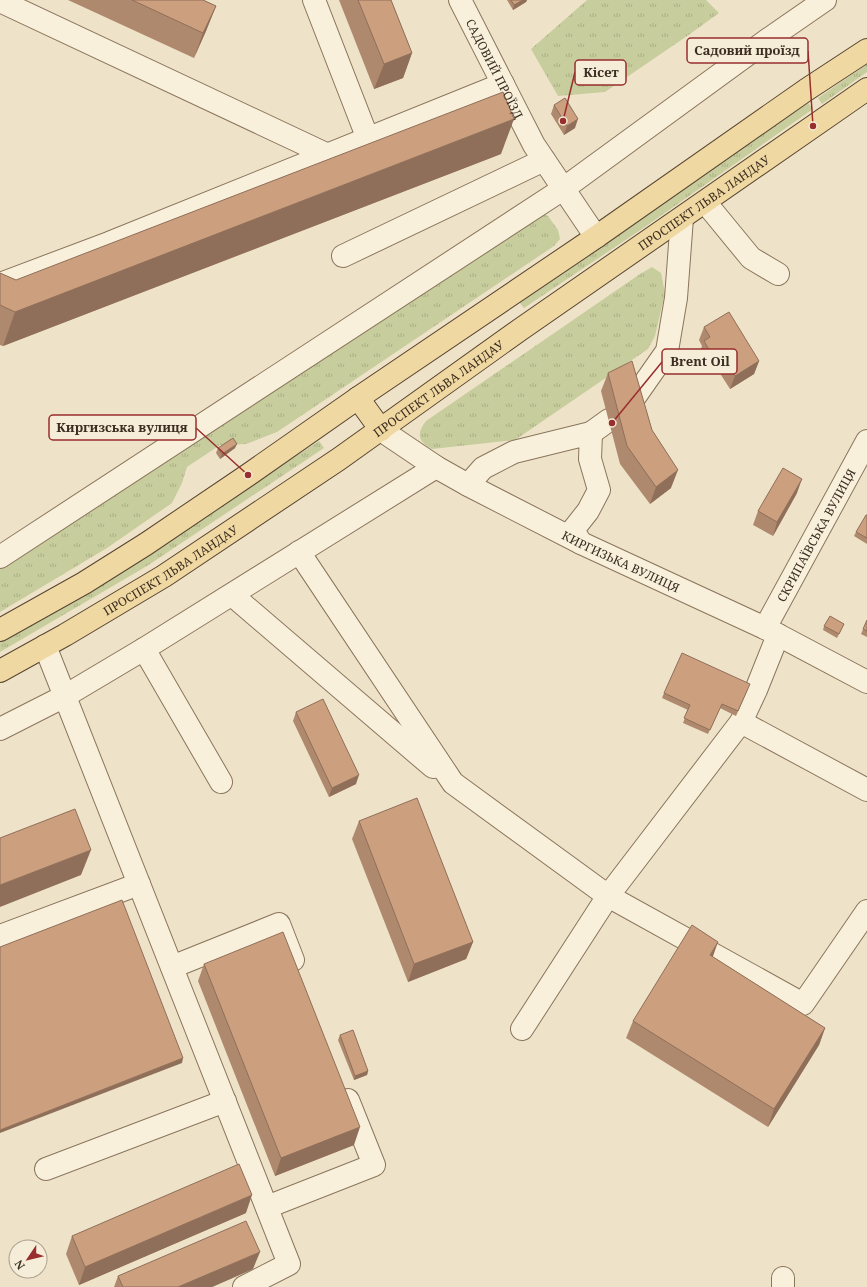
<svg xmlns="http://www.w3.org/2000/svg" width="867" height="1287" font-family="'Noto Serif',serif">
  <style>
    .grass { fill: url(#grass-tufts) }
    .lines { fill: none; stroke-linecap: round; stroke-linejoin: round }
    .minor-casing { stroke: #8a755d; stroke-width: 24 }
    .major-casing { stroke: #584431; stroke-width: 24 }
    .minor { stroke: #f9f0dc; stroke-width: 22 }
    .major { stroke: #f0d8a2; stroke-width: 22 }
    .wall { fill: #af896d }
    .shaded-wall { fill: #8f6f59 }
    .building { fill: #cc9f7f; stroke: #8f6f59 }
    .labels { text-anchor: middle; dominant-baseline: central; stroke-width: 4; stroke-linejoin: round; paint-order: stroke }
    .street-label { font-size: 12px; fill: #3b2d21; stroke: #f6edd8 }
    .leader { fill: none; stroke: #992e2e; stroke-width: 1.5 }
    .callout-dot { fill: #992e2e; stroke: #f6edd8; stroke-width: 1.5 }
    .callout { fill: #f6edd8; stroke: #992e2e; stroke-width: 1.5 }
    .callout-label { font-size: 13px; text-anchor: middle; font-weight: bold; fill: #3b2d21 }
  </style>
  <defs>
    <pattern id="grass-tufts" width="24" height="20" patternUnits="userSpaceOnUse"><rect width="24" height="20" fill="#c7cd9c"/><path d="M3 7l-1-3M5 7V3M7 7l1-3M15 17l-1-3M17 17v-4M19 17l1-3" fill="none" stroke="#acb086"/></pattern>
  </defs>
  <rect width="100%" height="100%" fill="#eee3c8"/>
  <g class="grass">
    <path d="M587,0H706L719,13L690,34L605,92L558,96L531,49Z"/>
    <path d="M867,64V72L822,104L818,98Z"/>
    <path d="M808,103L813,109L642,229L524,308L519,302Z"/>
    <path d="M538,211L548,216L558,230L560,239L554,246L277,432L246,444L220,445L187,467L182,483L172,503L107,548L0,612V568L173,458Z"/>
    <path d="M652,267L661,273L665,293L655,336L648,349L515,440L432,449C418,441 416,434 426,421L640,274Z"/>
    <path d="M319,441L324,448L147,566L0,652V641L221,505Z"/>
  </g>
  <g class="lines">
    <g class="minor-casing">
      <g id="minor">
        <path d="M314,0L368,139"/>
        <path id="s1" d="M460,0L534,145L596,237"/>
        <path d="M0,1L328,155"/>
        <path d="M705,202L751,258L778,274"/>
        <path d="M343,256L544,160"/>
        <path d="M0,284L109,243L503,84"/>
        <path d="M632,401L667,351L676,298L682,218"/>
        <path id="s2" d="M381,430L436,467L468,485L581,543L765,628L867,682"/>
        <path d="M591,433L609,420"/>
        <path d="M468,485L483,468L514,452L591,433L590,459L599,490L588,511L573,530L581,543"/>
        <path d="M299,552L453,783L608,896L803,1004L867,911"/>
        <path d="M0,557L563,189L770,38L825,0"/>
        <path d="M232,595L433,767"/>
        <path id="s3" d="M765,628L867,441"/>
        <path d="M45,646L289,1264L244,1287"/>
        <path d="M144,649L221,782"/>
        <path d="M741,722L867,790"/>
        <path d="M0,729L65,696L144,649L436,467"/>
        <path d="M0,936L139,884"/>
        <path d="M172,967L279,924L293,960"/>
        <path d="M522,1029L608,896L741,722L756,690L778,635"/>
        <path d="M46,1169L225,1101"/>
        <path d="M267,1207L374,1165L348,1100"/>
        <path d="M783,1278V1287"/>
      </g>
    </g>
    <g class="major-casing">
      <g id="major">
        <path d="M358,398L381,430"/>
        <path d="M0,630L84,583L146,544L248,475L358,398L596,237L806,90L867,50"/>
        <path id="s4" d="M0,671L65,635L164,576L339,459L521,329L867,89"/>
      </g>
    </g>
    <use href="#minor" class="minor"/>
    <use href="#major" class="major"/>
  </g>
  <g class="wall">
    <path d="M68,0H203L216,6L206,31L194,58Z"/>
    <path d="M339,0H391L412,53L403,78L374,89Z"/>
    <path d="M507,0H527L526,2L513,10Z"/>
    <path d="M554,105L575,128L564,135L551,114Z"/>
    <path d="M501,154L3,346L0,345V273L16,280Z"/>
    <path d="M704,327L759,361L754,374L730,389L714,364L707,368L699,355L702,346L699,340Z"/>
    <path d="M608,373L671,488L650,504L620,464L601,391Z"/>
    <path d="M218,448H235L220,459L216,453Z"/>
    <path d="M797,493L773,536L753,525L758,511Z"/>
    <path d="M867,515V544L854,536L856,532Z"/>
    <path d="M867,620V637L861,634Z"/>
    <path d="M844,624L837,638L823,630L824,626Z"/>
    <path d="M748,689L736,716L720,708L708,734L683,723L688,710L662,698L664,693Z"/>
    <path d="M296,712L356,784L329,797L293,721Z"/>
    <path d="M359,821L473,942L466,959L408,982L352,839Z"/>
    <path d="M713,957L825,1028L819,1045L768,1127L626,1038L633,1021Z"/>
    <path d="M204,964L354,1145L275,1176L198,981Z"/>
    <path d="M340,1035L368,1071L367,1075L354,1080L338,1040Z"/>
    <path d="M246,1213L79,1285L66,1254L72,1236Z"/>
    <path d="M253,1269L212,1287H114L118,1276Z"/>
  </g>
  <g class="shaded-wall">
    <path d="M523,0H527L526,2L513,10L514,5Z"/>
    <path d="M216,6L206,31L194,58L203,33Z"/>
    <path d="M412,53L403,78L374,89L384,64Z"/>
    <path d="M514,119L501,154L3,346L15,312Z"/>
    <path d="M578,119L575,128L564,135L567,126Z"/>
    <path d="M719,351L714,364L707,368L712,355Z"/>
    <path d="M759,361L754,374L730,389L735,376Z"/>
    <path d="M237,444L235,448L220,459L222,454Z"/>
    <path d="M678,470L671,488L650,504L656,487Z"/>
    <path d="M802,479L797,493L773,536L777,522Z"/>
    <path d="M359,775L356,784L329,797L332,788Z"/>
    <path d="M91,850L81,875L0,907V885Z"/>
    <path d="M473,942L466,959L408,982L414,964Z"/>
    <path d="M718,942L712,959L710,955Z"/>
    <path d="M825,1028L819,1045L768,1127L774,1109Z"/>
    <path d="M183,1058L182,1063L0,1133V1130Z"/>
    <path d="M368,1071L367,1075L354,1080L355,1076Z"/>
    <path d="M360,1127L354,1145L275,1176L281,1158Z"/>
    <path d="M252,1195L246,1213L79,1285L85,1267Z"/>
    <path d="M260,1252L253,1269L212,1287H178Z"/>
  </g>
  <g class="building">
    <path d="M132,0H203L216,6L203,33Z"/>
    <path d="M358,0H391L412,53L384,64Z"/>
    <path d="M511,0H523L514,5Z"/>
    <path d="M503,92L514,119L15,312L0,305V273L16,280Z"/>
    <path d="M565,98L578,119L567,126L554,105Z"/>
    <path d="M729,312L759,361L735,376L719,351L712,355L704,341L710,337L704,327Z"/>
    <path d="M632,361L652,430L678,470L656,487L627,446L608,373Z"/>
    <path d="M233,438L237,444L222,454L218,448Z"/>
    <path d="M783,468L802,479L777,522L758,511Z"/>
    <path d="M866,515H867V538L856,532Z"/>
    <path d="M830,616L844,624L839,634L824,626Z"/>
    <path d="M867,620V631L863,629Z"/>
    <path d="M682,653L750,684L738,711L722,704L710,730L684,718L690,705L664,693Z"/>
    <path d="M323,699L359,775L332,788L296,712Z"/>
    <path d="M417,798L473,942L414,964L359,821Z"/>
    <path d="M75,809L91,850L0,885V838Z"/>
    <path d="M122,900L183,1058L0,1130V947Z"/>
    <path d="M692,925L718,942L710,955L825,1028L774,1109L633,1021Z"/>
    <path d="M283,932L360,1127L281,1158L204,964Z"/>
    <path d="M353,1030L368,1071L355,1076L340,1035Z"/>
    <path d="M239,1164L252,1195L85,1267L72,1236Z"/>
    <path d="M246,1221L260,1252L178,1287H123L118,1276Z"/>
  </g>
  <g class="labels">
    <g class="street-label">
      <text stroke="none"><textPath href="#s1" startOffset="77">САДОВИЙ ПРОЇЗД</textPath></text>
      <text stroke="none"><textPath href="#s4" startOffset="846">ПРОСПЕКТ ЛЬВА ЛАНДАУ</textPath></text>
      <text stroke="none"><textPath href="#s4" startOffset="522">ПРОСПЕКТ ЛЬВА ЛАНДАУ</textPath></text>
      <text stroke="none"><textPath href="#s3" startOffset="106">СКРИПАЇВСЬКА ВУЛИЦЯ</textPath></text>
      <text stroke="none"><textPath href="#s2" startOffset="274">КИРГИЗЬКА ВУЛИЦЯ</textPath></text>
      <text stroke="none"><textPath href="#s4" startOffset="198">ПРОСПЕКТ ЛЬВА ЛАНДАУ</textPath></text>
    </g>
  </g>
  <path class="leader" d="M813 126L808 51M563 121L575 72M612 423L662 362M248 475L196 428"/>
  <g class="callout-dot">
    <circle cx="813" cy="126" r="4"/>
    <circle cx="563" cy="121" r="4"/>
    <circle cx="612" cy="423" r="4"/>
    <circle cx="248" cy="475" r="4"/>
  </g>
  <g class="callout">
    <rect x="687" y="38" width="121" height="25" rx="4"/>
    <rect x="575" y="60" width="51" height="25" rx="4"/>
    <rect x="662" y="349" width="75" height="25" rx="4"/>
    <rect x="49" y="415" width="147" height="25" rx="4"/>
  </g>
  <g class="callout-label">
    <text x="747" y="55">Садовий проїзд</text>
    <text x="601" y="77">Кісет</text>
    <text x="700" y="366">Brent Oil</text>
    <text x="122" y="432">Киргизська вулиця</text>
  </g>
  <g transform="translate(28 1259) rotate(235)"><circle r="19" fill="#f6edd8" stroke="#aba08f"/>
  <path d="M0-3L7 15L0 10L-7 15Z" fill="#992e2e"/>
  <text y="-6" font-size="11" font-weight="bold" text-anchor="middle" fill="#3b2d21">N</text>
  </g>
</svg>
